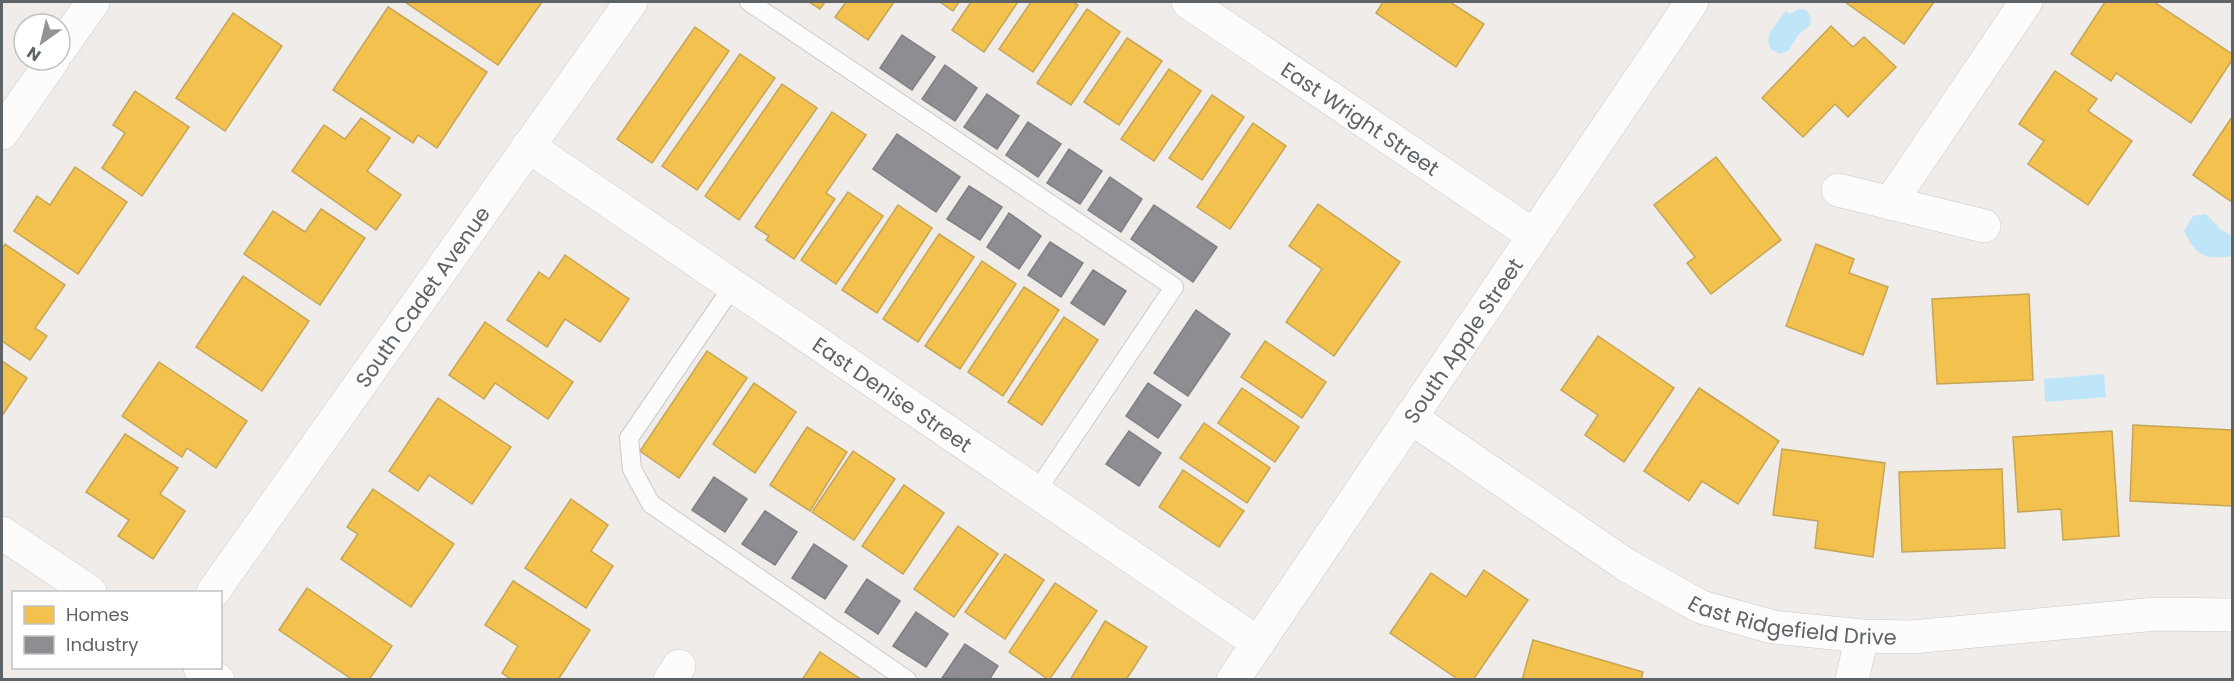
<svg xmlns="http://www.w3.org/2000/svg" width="2234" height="681" font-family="Poppins,sans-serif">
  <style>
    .water { fill: #bee6f8 }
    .homes { fill: #f2c14e; stroke: #c6a556; stroke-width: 1.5 }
    .industry { fill: #8d8d92; stroke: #7f8085; stroke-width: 1.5 }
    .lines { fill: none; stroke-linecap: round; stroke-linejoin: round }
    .lane-casing { stroke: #cbcbcb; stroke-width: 20 }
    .street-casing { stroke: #cbcbcb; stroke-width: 34 }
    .secondary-casing { stroke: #cac9ca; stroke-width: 34 }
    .lane { stroke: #fdfcfc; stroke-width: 18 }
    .street { stroke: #fdfcfc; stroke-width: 33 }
    .secondary { stroke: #fdfcfc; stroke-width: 33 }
    .labels { text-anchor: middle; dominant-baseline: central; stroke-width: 6; stroke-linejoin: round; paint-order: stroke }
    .street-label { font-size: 21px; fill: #5e6368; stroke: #fff }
  </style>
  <rect width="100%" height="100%" fill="#efece9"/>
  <g class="water">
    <path d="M1799,9L1806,10L1811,18L1810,25L1798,35L1788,51L1780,54L1771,49L1768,42L1770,32L1786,11L1790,14Z"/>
    <path d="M2206,214L2220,229L2232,236V256C2205,260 2196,256 2184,231L2193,216Z"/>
    <path d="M2104,374L2106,397L2045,402L2044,379Z"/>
  </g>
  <g class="homes">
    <path d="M405,2H542L498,65Z"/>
    <path d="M809,2H825L820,9Z"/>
    <path d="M846,2H894L868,40L835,17Z"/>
    <path d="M940,2H959L953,11Z"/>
    <path d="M971,2H1018L984,52L952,30Z"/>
    <path d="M1031,2H1072L1078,5L1033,72L999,49Z"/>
    <path d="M1383,2H1450L1484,24L1456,67L1376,13Z"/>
    <path d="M1845,2H1934L1904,44Z"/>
    <path d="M2105,2H2154L2232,54V60L2191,123L2116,73L2111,81L2071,54Z"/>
    <path d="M388,7L487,72L437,148L418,135L413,143L333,90Z"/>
    <path d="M1087,9L1120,32L1071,105L1037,83Z"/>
    <path d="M233,13L282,46L225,131L176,98Z"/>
    <path d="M1831,26L1853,47L1864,37L1896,67L1848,117L1835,104L1803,137L1762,98Z"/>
    <path d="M695,27L729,51L652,163L617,139Z"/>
    <path d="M1127,38L1162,61L1119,125L1084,102Z"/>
    <path d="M740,54L775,78L697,190L662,166Z"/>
    <path d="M1169,69L1201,91L1154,161L1121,139Z"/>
    <path d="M2055,71L2097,99L2088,111L2132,141L2088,205L2028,164L2044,141L2019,124Z"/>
    <path d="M782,84L817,108L739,220L705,196Z"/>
    <path d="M135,91L189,127L142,196L102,168L125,133L113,125Z"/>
    <path d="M1212,95L1244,117L1202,180L1169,158Z"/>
    <path d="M832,112L866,135L826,193L835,199L794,259L766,240L769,236L755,227Z"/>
    <path d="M2232,117V202L2193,175Z"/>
    <path d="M361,118L390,138L367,171L401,195L376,230L292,171L324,125L345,139Z"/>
    <path d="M1253,123L1286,146L1230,229L1197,207Z"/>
    <path d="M1716,157L1781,240L1711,294L1687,263L1695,257L1654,205Z"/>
    <path d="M75,167L127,202L78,274L14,231L37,196L50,205Z"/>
    <path d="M848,192L883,216L836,284L801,260Z"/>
    <path d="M1318,204L1400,262L1334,356L1286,322L1322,269L1289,246Z"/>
    <path d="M898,205L932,228L877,313L842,290Z"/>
    <path d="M321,209L365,238L320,305L244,254L273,211L305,232Z"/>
    <path d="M939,234L974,257L918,342L883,319Z"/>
    <path d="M5,244L65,285L35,328L47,336L30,360L2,341V249Z"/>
    <path d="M1816,244L1854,259L1849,273L1888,287L1863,355L1786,326Z"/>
    <path d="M565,255L629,299L600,342L565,319L547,347L507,320L539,272L549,279Z"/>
    <path d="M982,261L1016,284L960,369L925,346Z"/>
    <path d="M243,276L309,321L262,391L196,347Z"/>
    <path d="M1024,287L1059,310L1003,396L968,372Z"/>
    <path d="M2029,294L2033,380L1937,384L1932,299Z"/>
    <path d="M1064,317L1098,340L1042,425L1008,402Z"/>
    <path d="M485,322L573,382L548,419L495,383L484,399L449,375Z"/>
    <path d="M1598,336L1674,388L1624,462L1585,435L1598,415L1561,390Z"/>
    <path d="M1265,341L1326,382L1302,418L1241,377Z"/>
    <path d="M707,351L747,378L679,478L640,451Z"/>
    <path d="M2,361L27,378L2,416Z"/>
    <path d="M159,362L247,421L216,468L187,448L182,457L122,416Z"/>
    <path d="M754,383L796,412L755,473L713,444Z"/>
    <path d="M1242,388L1299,427L1275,462L1218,423Z"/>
    <path d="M1699,388L1779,441L1738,504L1702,481L1689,501L1644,471Z"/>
    <path d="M438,398L511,447L472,504L429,475L418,491L389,471Z"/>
    <path d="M1204,423L1270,468L1247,503L1180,458Z"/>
    <path d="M2133,425L2232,430V506L2130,501Z"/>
    <path d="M807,427L847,452L810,511L770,485Z"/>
    <path d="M2112,431L2119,536L2063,540L2061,509L2018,512L2013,437Z"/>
    <path d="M125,434L178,468L160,494L185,511L153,559L118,536L129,520L86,492Z"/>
    <path d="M1782,449L1885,463L1873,557L1815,548L1818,521L1773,515Z"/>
    <path d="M853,451L895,479L854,540L812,512Z"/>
    <path d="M2002,469L2005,548L1902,552L1899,472Z"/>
    <path d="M1183,470L1244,511L1219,547L1159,507Z"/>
    <path d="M904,485L944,513L903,574L862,546Z"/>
    <path d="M373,489L454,544L411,607L341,559L358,534L347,527Z"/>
    <path d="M571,499L608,525L591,551L613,566L586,608L525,568Z"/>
    <path d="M958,526L998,554L954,617L914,589Z"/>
    <path d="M1005,554L1044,580L1005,639L965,612Z"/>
    <path d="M1484,570L1528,600L1473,680H1459L1390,633L1431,573L1466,597Z"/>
    <path d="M513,581L590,630L558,680H512L502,673L518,646L485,625Z"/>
    <path d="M1055,583L1097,611L1049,680L1009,652Z"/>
    <path d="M307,588L392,646L369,680H353L279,630Z"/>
    <path d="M1105,621L1147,647L1126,680H1070Z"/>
    <path d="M1533,640L1643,672L1641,680H1522Z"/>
    <path d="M820,652L862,680H802Z"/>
  </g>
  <g class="industry">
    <path d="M902,35L935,57L912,90L880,68Z"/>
    <path d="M945,65L977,88L955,121L922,99Z"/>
    <path d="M987,94L1019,116L997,149L964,127Z"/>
    <path d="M1028,122L1061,144L1038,177L1006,155Z"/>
    <path d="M897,134L960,177L936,212L873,169Z"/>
    <path d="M1069,149L1102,171L1080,204L1047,183Z"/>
    <path d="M1110,177L1142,199L1121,232L1088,210Z"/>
    <path d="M969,186L1002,207L980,240L947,219Z"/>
    <path d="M1154,205L1217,247L1193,282L1131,239Z"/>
    <path d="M1009,213L1041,236L1019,269L987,247Z"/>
    <path d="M1050,242L1083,263L1061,297L1028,275Z"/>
    <path d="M1093,270L1126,291L1104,325L1071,303Z"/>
    <path d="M1196,310L1230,334L1188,396L1154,373Z"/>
    <path d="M1148,383L1181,405L1158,438L1126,416Z"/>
    <path d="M1129,431L1161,453L1139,486L1106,464Z"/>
    <path d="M714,477L747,499L725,532L692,510Z"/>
    <path d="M765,511L797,532L775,565L742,544Z"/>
    <path d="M814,544L847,566L825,599L792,578Z"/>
    <path d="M867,579L900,601L878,634L845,612Z"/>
    <path d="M916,612L948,634L926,667L893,646Z"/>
    <path d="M965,644L998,666L989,680L942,678Z"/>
  </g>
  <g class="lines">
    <g class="lane-casing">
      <g id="lane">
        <path d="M749,2L1174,287L1036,492"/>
        <path d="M733,286L629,438L632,469L651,504L907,680"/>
      </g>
    </g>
    <g class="street-casing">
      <g id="street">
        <path d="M60,49L93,2"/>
        <path d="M2,133L53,60"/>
        <path id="s1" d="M528,146L1258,643"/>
        <path d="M1838,190L1984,226"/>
        <path d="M1890,203L2026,2"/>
        <path d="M2,533L90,592"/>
        <path id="s2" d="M213,592L631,2"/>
        <path d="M200,668L218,680"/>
        <path d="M670,680L679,666"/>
        <path d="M1852,680L1862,636"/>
      </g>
    </g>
    <g class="secondary-casing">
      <g id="secondary">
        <path id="s3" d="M1188,2L1533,235"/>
        <path id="s4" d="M1410,417L1626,565L1701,607L1773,627L1862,636L1912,637L2156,614L2232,615"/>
        <path id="s5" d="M1233,680L1692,2"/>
      </g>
    </g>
    <use href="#lane" class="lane"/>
    <use href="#street" class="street"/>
    <use href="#secondary" class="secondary"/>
  </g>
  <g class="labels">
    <g class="street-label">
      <text stroke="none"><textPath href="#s3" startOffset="208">East Wright Street</textPath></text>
      <text stroke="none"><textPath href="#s2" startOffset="362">South Cadet Avenue</textPath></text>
      <text stroke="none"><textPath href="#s5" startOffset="410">South Apple Street</textPath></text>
      <text stroke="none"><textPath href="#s1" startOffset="441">East Denise Street</textPath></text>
      <text stroke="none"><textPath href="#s4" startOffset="441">East Ridgefield Drive</textPath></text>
    </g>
  </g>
  <rect width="2234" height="681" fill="none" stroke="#5e6368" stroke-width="6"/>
  <rect x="12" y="591" width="210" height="78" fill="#ffffff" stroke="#bfc1c3" stroke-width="1.5"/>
  <rect x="24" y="606" width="30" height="18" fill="#f2c14e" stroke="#bfc1c3" stroke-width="1.5"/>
  <text x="66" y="621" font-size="18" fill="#5e6368">Homes</text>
  <rect x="24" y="636" width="30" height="18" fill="#8d8d92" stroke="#bfc1c3" stroke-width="1.5"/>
  <text x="66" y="651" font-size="18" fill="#5e6368">Industry</text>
  <g transform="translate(42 42) rotate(214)"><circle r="28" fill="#ffffff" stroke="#bfc1c3" stroke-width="1.5"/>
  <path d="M0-4.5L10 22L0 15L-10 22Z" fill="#919395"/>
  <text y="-9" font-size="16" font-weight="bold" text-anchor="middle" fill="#5e6368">N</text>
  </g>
</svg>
